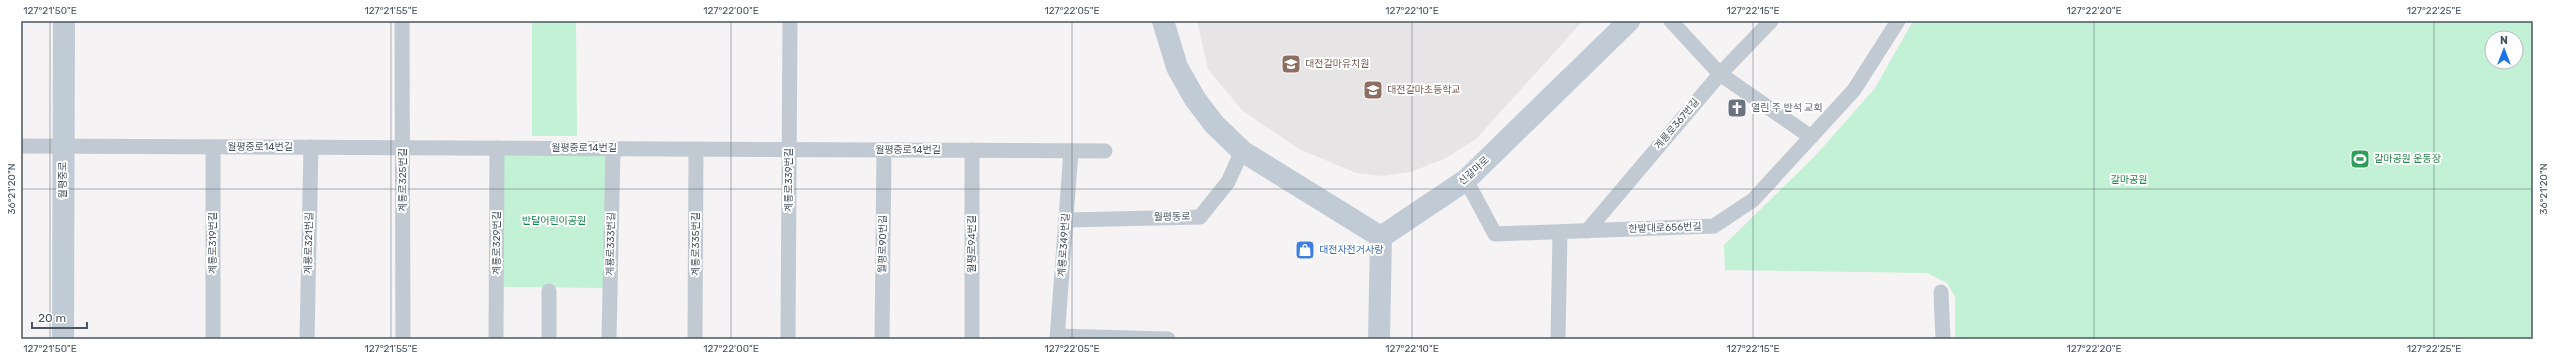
<svg xmlns="http://www.w3.org/2000/svg" width="2554" height="360" font-family="Rubik,'Noto Sans KR',sans-serif">
  <style>
    .education { fill: #e6e4e5 }
    .green { fill: #c3f1d5; fill-rule: evenodd }
    .lines { fill: none; stroke-linecap: round; stroke-linejoin: round }
    .street { stroke: #c1cad2; stroke-width: 15 }
    .secondary { stroke: #c1cbd6; stroke-width: 22 }
    .ticks { fill: none; stroke: #4a5661; stroke-width: 1; stroke-opacity: 0.45 }
    .labels { text-anchor: middle; dominant-baseline: central; stroke-width: 4; stroke-linejoin: round; paint-order: stroke }
    .education-label { font-size: 10px; fill: #785e54; stroke: #fff; text-anchor: start }
    .worship-label { font-size: 10px; fill: #5b616d; stroke: #fff; text-anchor: start }
    .street-label { font-size: 10px; fill: #4a5661; stroke: #fff }
    .leisure-label { font-size: 10px; fill: #27864d; stroke: #fff; text-anchor: start }
    .park-label { font-size: 10px; fill: #17864f; stroke: #fff }
    .shop-label { font-size: 10px; fill: #366cbe; stroke: #fff; text-anchor: start }
    .neatline { fill: none; stroke: #4a5661; stroke-width: 1.5 }
    .ticks-label { font-size: 10px; text-anchor: middle; fill: #4a5661 }
  </style>
  <rect width="100%" height="100%" fill="#f5f3f3"/>
  <path class="education" d="M1197,21H1583L1476,139L1446,158L1411,172L1382,176L1356,173L1299,149L1243,111L1208,69Z"/>
  <g class="green">
    <path d="M532,21H576L577,136H532Z"/>
    <path d="M1913,21H2533V339H1955V297L1947,283L1927,273L1725,270L1724,245L1816,155L1875,88ZM2492,38H2516V62H2492Z"/>
    <path d="M502,156H607L605,288L501,287Z"/>
  </g>
  <g class="lines">
    <g class="street">
      <path d="M402,21L403,339"/>
      <path d="M1671,21L1720,74L1811,137"/>
      <path d="M21,146L1105,151"/>
      <path d="M213,147V339"/>
      <path d="M972,150V339"/>
      <path d="M1466,180L1495,234L1714,226L1753,200L1854,90L1898,21"/>
      <path d="M1066,220L1200,217L1228,182L1242,151"/>
      <path d="M1587,231L1720,74L1771,21"/>
      <path d="M1941,292L1943,339"/>
      <path d="M1057,336L1168,339"/>
      <path d="M307,339L311,147"/>
      <path d="M496,339L497,148"/>
      <path d="M549,339V291"/>
      <path d="M609,339L613,148"/>
      <path d="M695,339L696,149"/>
      <path d="M788,339L790,21"/>
      <path d="M882,339L884,150"/>
      <path d="M1057,339L1071,151"/>
      <path d="M1558,339L1560,233"/>
    </g>
    <g class="secondary">
      <path d="M1163,21L1177,67L1195,99L1214,124L1242,151L1381,237"/>
      <path d="M1381,237L1466,180L1629,21"/>
      <path d="M63,339L64,21"/>
      <path d="M1379,339L1381,237"/>
    </g>
  </g>
  <path class="ticks" d="M50,21V339M391,21V339M731,21V339M1072,21V339M1412,21V339M1753,21V339M2094,21V339M2434,21V339M21,189H2533"/>
  <defs>
    <g id="school-square" transform="scale(1)"><rect x="-9" y="-9" width="18" height="18" rx="4" fill="#8d6e63" stroke="#fff"/><path d="M0-5L7-2L0 1L-7-2ZM-4 1L0 2.5L4 1V4Q0 6-4 4Z" fill="#fff"/></g>
    <g id="church-square" transform="scale(1)"><rect x="-9" y="-9" width="18" height="18" rx="4" fill="#6b7280" stroke="#fff"/><path d="M-1.2-6h2.4v3.5h3.3v2.4h-3.3V6h-2.4V-.1h-3.3v-2.4h3.3Z" fill="#fff"/></g>
    <g id="stadium-square" transform="scale(1)"><rect x="-9" y="-9" width="18" height="18" rx="4" fill="#2e9e5b" stroke="#fff"/><path d="M0-5a6.5 5 0 1 0 0 10a6.5 5 0 1 0 0-10ZM-3.5-1.8h7v3.6h-7Z" fill="#fff"/></g>
    <g id="shop-square" transform="scale(1)"><rect x="-9" y="-9" width="18" height="18" rx="4" fill="#3f7fe0" stroke="#fff"/><path d="M-5-2.5h2.3a2.7 3.5 0 0 1 5.4 0H5L5.5 6h-11ZM-1.5-2.5h3a1.5 2.3 0 0 0-3 0Z" fill="#fff"/></g>
  </defs>
  <g fill-rule="evenodd">
    <use href="#school-square" x="1291" y="64"/>
    <use href="#school-square" x="1373" y="90"/>
    <use href="#church-square" x="1737" y="108"/>
    <use href="#stadium-square" x="2360" y="159"/>
    <use href="#shop-square" x="1305" y="250"/>
  </g>
  <g class="labels">
    <g class="education-label">
      <text x="1305" y="64">대전갈마유치원</text>
      <text x="1387" y="90">대전갈마초등학교</text>
    </g>
    <g class="worship-label">
      <text x="1751" y="108">열린 주 반석 교회</text>
    </g>
    <g class="street-label">
      <text transform="translate(1677 124) rotate(-50)">계룡로367번길</text>
      <text x="260" y="147">월평중로14번길</text>
      <text x="584" y="148">월평중로14번길</text>
      <text x="908" y="150">월평중로14번길</text>
      <text transform="translate(1474 171) rotate(-42)">신갈마로</text>
      <text transform="translate(63 180) rotate(-90)">월평중로</text>
      <text transform="translate(403 180) rotate(-90)">계룡로325번길</text>
      <text transform="translate(789 180) rotate(-90)">계룡로339번길</text>
      <text transform="translate(1172 217) rotate(-1)">월평동로</text>
      <text transform="translate(1665 228) rotate(-2)">한밭대로656번길</text>
      <text transform="translate(213 243) rotate(-90)">계룡로319번길</text>
      <text transform="translate(309 243) rotate(-89)">계룡로321번길</text>
      <text transform="translate(497 243) rotate(-90)">계룡로329번길</text>
      <text transform="translate(611 244) rotate(-89)">계룡로333번길</text>
      <text transform="translate(696 244) rotate(-90)">계룡로335번길</text>
      <text transform="translate(883 244) rotate(-89)">월평로90번길</text>
      <text transform="translate(972 244) rotate(-90)">월평로94번길</text>
      <text transform="translate(1064 245) rotate(-86)">계룡로349번길</text>
    </g>
    <g class="leisure-label">
      <text x="2374" y="159">갈마공원 운동장</text>
    </g>
    <g class="park-label">
      <text x="2129" y="180">갈마공원</text>
      <text x="554" y="221">반달어린이공원</text>
    </g>
    <g class="shop-label">
      <text x="1319" y="250">대전자전거사랑</text>
    </g>
  </g>
  <rect width="2554" height="360" fill="none" stroke="#ffffff" stroke-width="44"/>
  <g transform="translate(2504 50)"><circle r="19" fill="#ffffff" stroke="#b7bbc0"/>
  <path d="M0-3L7 15L0 10L-7 15Z" fill="#1a73e8"/>
  <text y="-6" font-size="11" font-weight="bold" text-anchor="middle" fill="#4a5661">N</text>
  </g>
  <path d="M32 322v6h55v-6" fill="none" stroke="#4a5661" stroke-width="2"/>
  <text x="38" y="322" font-size="12" fill="#4a5661" stroke="#ffffff" stroke-width="3" paint-order="stroke">20 m</text>
  <rect x="22" y="22" width="2510" height="316" class="neatline"/>
  <g class="ticks-label">
    <text x="50" y="14">127°21'50"E</text>
    <text x="391" y="14">127°21'55"E</text>
    <text x="731" y="14">127°22'00"E</text>
    <text x="1072" y="14">127°22'05"E</text>
    <text x="1412" y="14">127°22'10"E</text>
    <text x="1753" y="14">127°22'15"E</text>
    <text x="2094" y="14">127°22'20"E</text>
    <text x="2434" y="14">127°22'25"E</text>
    <text transform="translate(11 189) rotate(-90)" y="4">36°21'20"N</text>
    <text transform="translate(2543 189) rotate(-90)" y="4">36°21'20"N</text>
    <text x="50" y="352">127°21'50"E</text>
    <text x="391" y="352">127°21'55"E</text>
    <text x="731" y="352">127°22'00"E</text>
    <text x="1072" y="352">127°22'05"E</text>
    <text x="1412" y="352">127°22'10"E</text>
    <text x="1753" y="352">127°22'15"E</text>
    <text x="2094" y="352">127°22'20"E</text>
    <text x="2434" y="352">127°22'25"E</text>
  </g>
</svg>
